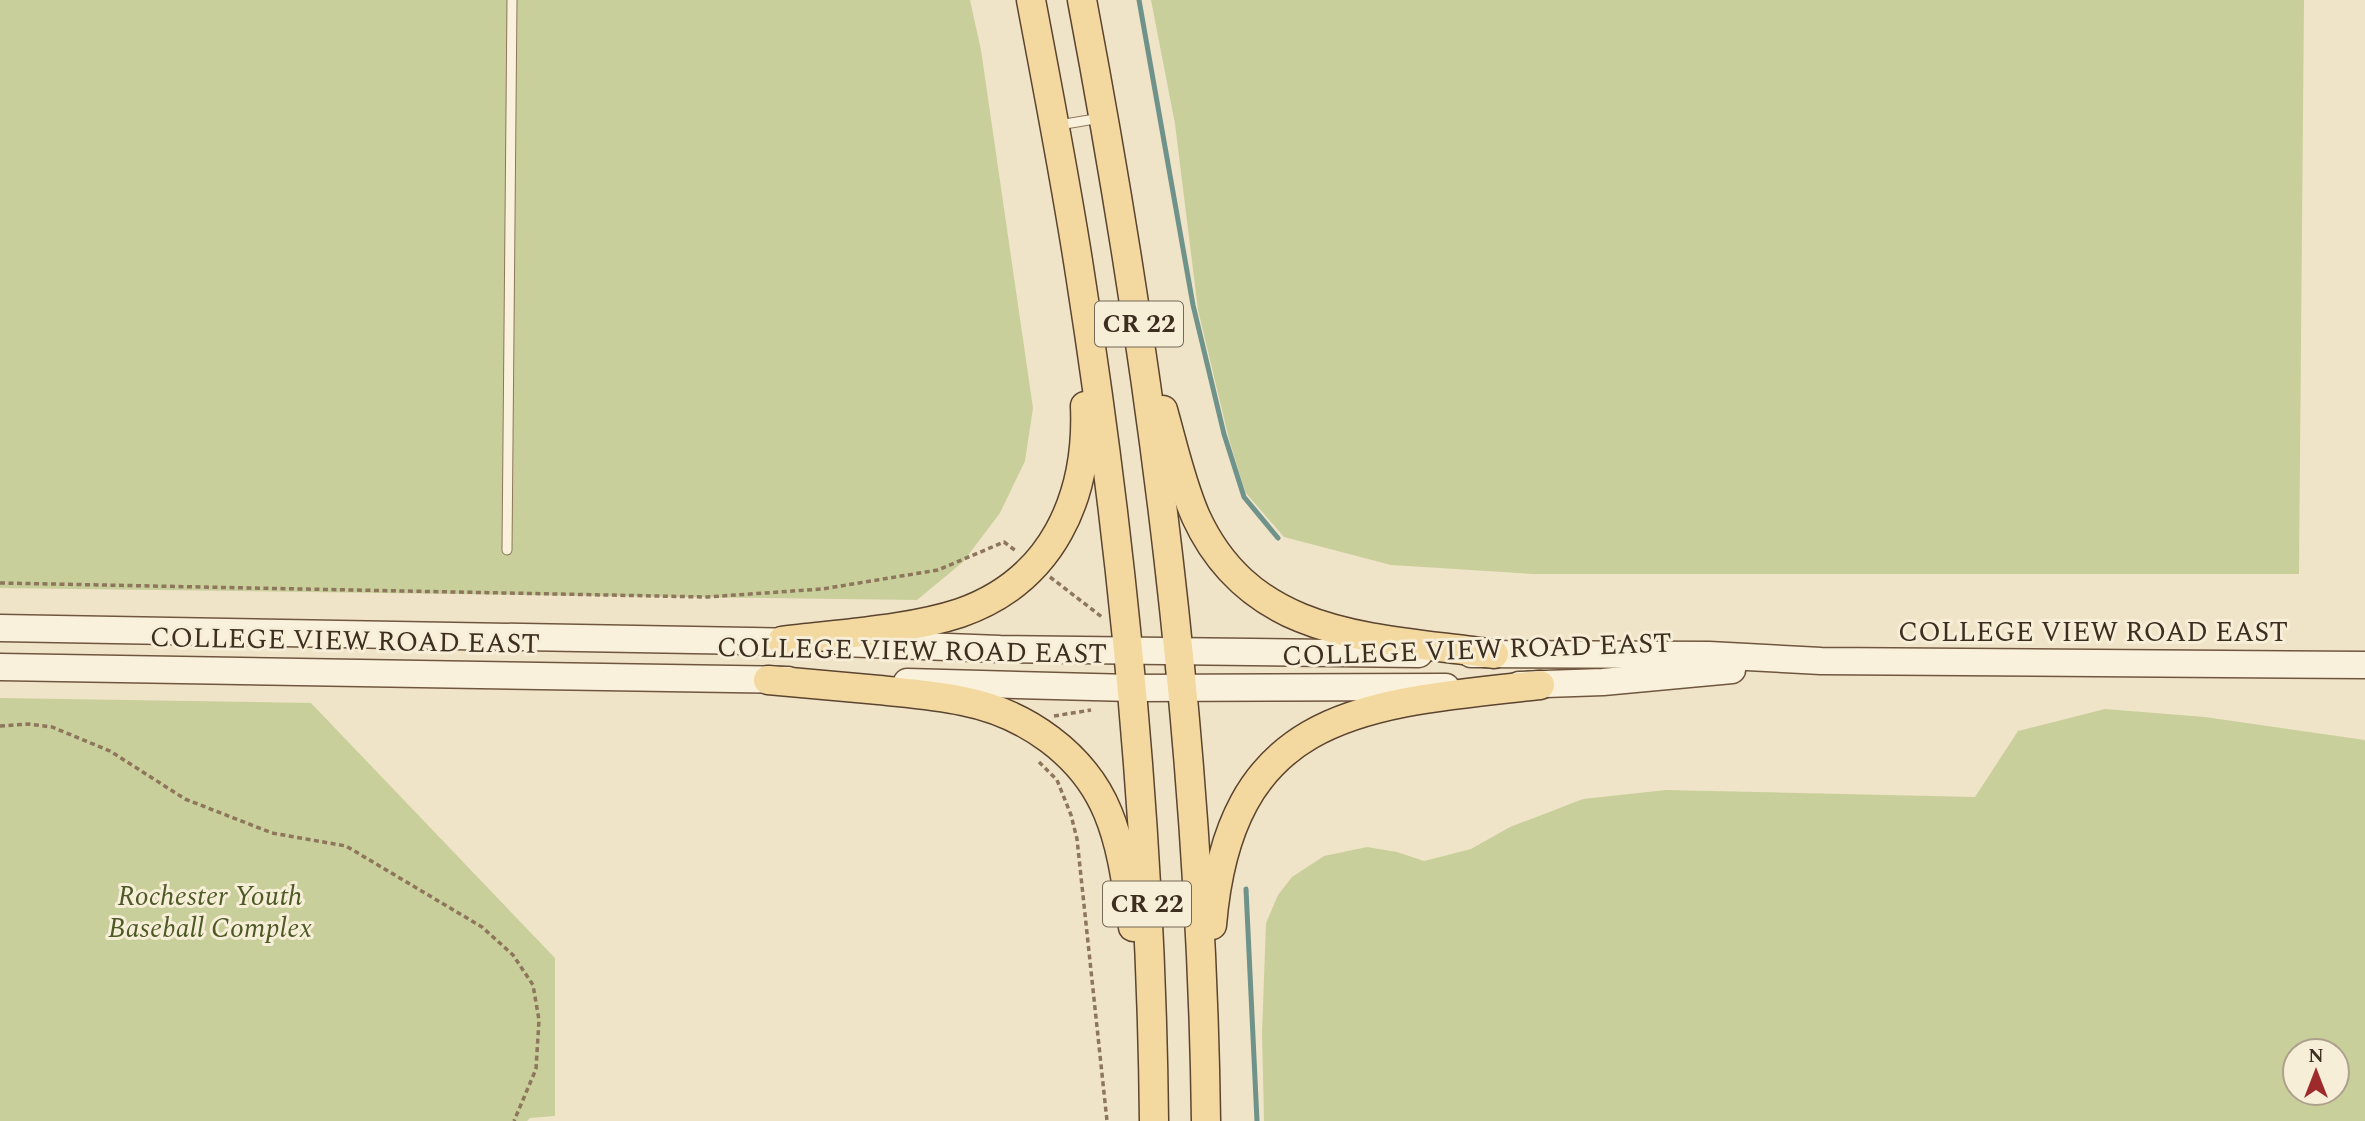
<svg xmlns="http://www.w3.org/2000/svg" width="2365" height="1121" font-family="Spectral,serif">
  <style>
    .green { fill: #c9cf9b; fill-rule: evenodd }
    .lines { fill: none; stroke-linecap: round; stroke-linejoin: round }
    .stream { stroke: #6f938a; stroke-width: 5 }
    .service-casing { stroke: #8d765c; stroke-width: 11 }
    .secondary-casing { stroke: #6f573f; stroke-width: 29 }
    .primary-casing { stroke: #5b4430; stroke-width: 31 }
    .path { stroke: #8d765c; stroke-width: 3.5; stroke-dasharray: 5 3.5; stroke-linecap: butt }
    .service { stroke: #faf1dc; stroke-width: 9 }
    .secondary { stroke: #faf1dc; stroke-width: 26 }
    .primary { stroke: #f3d9a0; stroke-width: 28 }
    .labels { text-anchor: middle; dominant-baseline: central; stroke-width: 6; stroke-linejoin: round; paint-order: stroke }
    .shield { fill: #f7eed8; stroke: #756857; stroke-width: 2 }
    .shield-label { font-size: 26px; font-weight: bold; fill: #3d2e20 }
    .street-label { font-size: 28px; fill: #3d2e20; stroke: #f7eed8 }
    .park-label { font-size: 28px; font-style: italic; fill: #4d5a26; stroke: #f7eed8 }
  </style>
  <rect width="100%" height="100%" fill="#f0e4c8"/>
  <g class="green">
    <path d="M0,0H970L981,50L1033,408L1025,461L1000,513L963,562L917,600L0,588Z"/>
    <path d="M1151,0H2304L2299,574H1533L1391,565L1284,537L1245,492L1229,439L1198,310L1175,124Z"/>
    <path d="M0,698L311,703L555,958V1116L530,1118L527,1121H0Z"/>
    <path d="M2105,709L2205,717L2365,740V1121H1264L1262,1033L1266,923L1278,895L1292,877L1324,856L1367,847L1397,852L1424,861L1471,849L1510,827L1583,799L1666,790L1975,797L2018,731ZM2295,1051H2337V1093H2295Z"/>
  </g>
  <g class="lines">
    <g class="stream">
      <path d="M1139,0L1193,305L1224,434L1244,497L1278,538"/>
      <path d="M1246,889L1257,1121"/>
    </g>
    <g class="service-casing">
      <g id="service">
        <path d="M1059,125L1101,118"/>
        <path d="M507,550L512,0"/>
      </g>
    </g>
    <g class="secondary-casing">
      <g id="secondary">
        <path d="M0,628L803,642"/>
        <path d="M842,643L1000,649L1419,654"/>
        <path d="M1471,654L1709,655L1821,661L2365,665"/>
        <path d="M0,667L788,680"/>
        <path d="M907,682L1131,688L1446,687"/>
        <path d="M1519,685L1603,682L1732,670"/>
      </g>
    </g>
    <g class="primary-casing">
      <g id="primary">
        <path d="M1031,0C1048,91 1066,182 1080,274C1124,554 1151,837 1154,1121"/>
        <path d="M1082,0C1152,370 1201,744 1206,1121"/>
        <path d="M1163,410C1173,445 1181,483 1196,517C1253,641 1377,637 1494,654"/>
        <path d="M782,641C837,634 909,630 960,613C1052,581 1089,498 1085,406"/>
        <path d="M768,680C805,683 842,687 879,690C907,693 935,695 963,701C1025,713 1084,754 1108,813C1123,849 1127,890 1133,927"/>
        <path d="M1212,925C1230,710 1362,704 1540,685"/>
      </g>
    </g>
    <g class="path">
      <path d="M1050,577L1102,617"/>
      <path d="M0,583L707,597L822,589L938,570L1004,542L1016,551"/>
      <path d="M1054,716L1091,710"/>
      <path d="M0,726L28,724L52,727L110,751L185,799L272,833L346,846L482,927L513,955L533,985L539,1020L536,1069L514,1121"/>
      <path d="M1039,762L1057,780L1071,815L1077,839L1107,1121"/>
    </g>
    <use href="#service" class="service"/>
    <use href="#secondary" class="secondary"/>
    <use href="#primary" class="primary"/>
  </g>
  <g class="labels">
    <g class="shield">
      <rect x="1095" y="301.5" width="88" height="45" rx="5"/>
      <rect x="1103" y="881.5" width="88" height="45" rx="5"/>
    </g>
    <g class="shield-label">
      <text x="1139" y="324">CR 22</text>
      <text x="1147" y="904">CR 22</text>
    </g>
    <g class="street-label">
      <text x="2093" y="632">COLLEGE VIEW ROAD EAST</text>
      <text transform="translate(345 641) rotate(1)">COLLEGE VIEW ROAD EAST</text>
      <text transform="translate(1477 650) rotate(-2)">COLLEGE VIEW ROAD EAST</text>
      <text transform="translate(912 651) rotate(1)">COLLEGE VIEW ROAD EAST</text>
    </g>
    <g class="park-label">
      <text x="210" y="896">Rochester Youth<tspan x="210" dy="32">Baseball Complex</tspan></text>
    </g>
  </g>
  <g transform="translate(2316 1072)"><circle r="33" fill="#f7eed8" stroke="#ada18e" stroke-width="2"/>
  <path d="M0-5L12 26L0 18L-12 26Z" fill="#9e2a2b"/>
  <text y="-10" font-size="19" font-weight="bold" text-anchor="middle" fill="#3d2e20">N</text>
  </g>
</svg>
